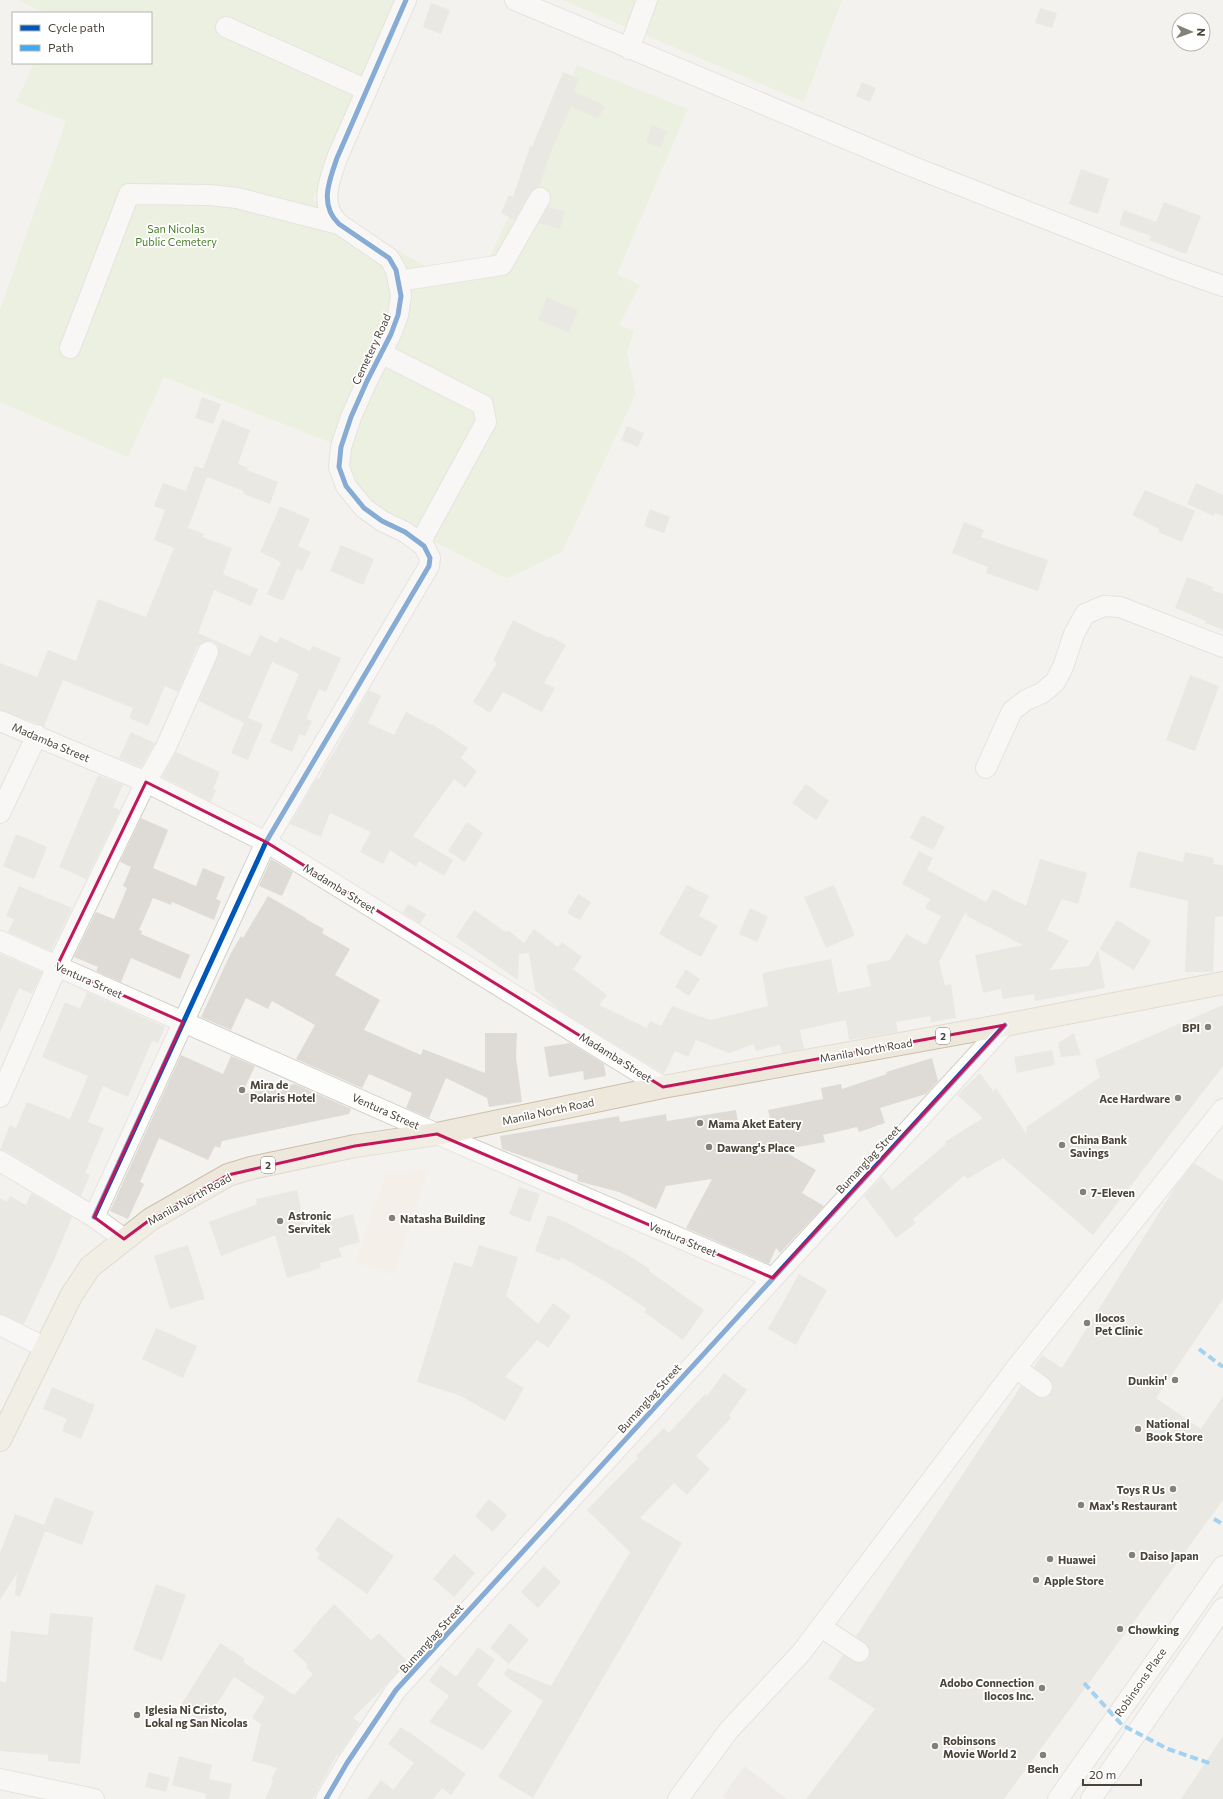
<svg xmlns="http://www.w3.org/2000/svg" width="1223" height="1799" font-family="Commissioner,sans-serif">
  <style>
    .commercial { fill: #f3ebdf }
    .green { fill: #e1eecf }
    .parking { fill: #e6e3df }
    .building { fill: #dedbd6 }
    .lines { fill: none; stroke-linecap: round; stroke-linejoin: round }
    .minor-casing { stroke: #d2d0cb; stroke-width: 22 }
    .highway-casing { stroke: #ccbfa9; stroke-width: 24 }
    .minor { stroke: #fdfdfc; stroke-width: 20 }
    .highway { stroke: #ede8db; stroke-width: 22 }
    .quiet { stroke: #3fa9f5; stroke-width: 4; stroke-dasharray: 8 4; stroke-linecap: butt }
    .cycleway-casing { stroke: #fff; stroke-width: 8 }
    .cycleway { stroke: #0057b8; stroke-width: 5 }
    .marked { fill: none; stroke: #c2185b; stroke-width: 3; stroke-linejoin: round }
    .poi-dot { fill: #868178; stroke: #fff; stroke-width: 1.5 }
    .labels { text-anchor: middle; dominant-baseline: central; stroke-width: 3.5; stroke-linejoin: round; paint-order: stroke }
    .shield { fill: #fff; stroke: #817c74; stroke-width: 1 }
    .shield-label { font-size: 10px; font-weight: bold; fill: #4b4439 }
    .park-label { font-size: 11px; fill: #4a7f2a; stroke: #fff }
    .street-label { font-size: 11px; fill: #4b4439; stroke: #fff }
    .poi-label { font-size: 11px; font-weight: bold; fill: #4b4439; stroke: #fff; text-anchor: start }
  </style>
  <rect width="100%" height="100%" fill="#f4f2ee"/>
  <path class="commercial" d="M429,1169L393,1275L355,1262L386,1174Z"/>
  <g class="green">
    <path d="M18,0H394L313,200L430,269L487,263L577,65L688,109L617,274L640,285L619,325L634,331L627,353L636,393L562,552L507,579L365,506L337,445L164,377L128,457L0,402V310L66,121L16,102L34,63H151V13H44Z"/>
    <path d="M562,0H842L804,102Z"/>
  </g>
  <path class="parking" d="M744,1766L787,1799H726L723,1797Z"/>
  <g class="building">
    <path d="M431,3L450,10L441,34L423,27Z"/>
    <path d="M1040,8L1057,13L1052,28L1035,23Z"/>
    <path d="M563,72L579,79L574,91L605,106L598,119L571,106L550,154L539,187L530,192L514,220L501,213L509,195L513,197L530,146L532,147Z"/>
    <path d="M862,82L876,88L870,102L856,96Z"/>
    <path d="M652,125L667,131L661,148L646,142Z"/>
    <path d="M1081,169L1109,179L1098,214L1069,204Z"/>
    <path d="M1164,202L1201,216L1186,254L1149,240L1151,236L1119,225L1124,210L1156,222Z"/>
    <path d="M548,207L565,212L560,229L539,223Z"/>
    <path d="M547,297L578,311L569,333L538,320Z"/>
    <path d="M202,397L221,404L213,424L195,418Z"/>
    <path d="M222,419L250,430L238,464L248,468L247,470L278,482L270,504L243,494L244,491L207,477L188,528L204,534L202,537L232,548L223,574L258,589L251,606L214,590L198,633L250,656L260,635L277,643L280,637L310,651L313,646L341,658L326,692L319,689L306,719L312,721L305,736L300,734L292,752L270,742L299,674L272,662L248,718L263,724L248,760L231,753L244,723L199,701L219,651L217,645L212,641H207L202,643L197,647L178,692L165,686L148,726L129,718L133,708L63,680L44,726L0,710V663L37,677L48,650L76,661L98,599L146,617L174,548L154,540L165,510L154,506L163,483L186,491L195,466L203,469Z"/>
    <path d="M627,426L644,433L638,447L621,440Z"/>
    <path d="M1196,483L1223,495V516L1215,513L1214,516L1187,504Z"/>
    <path d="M1145,490L1195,511L1182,542L1158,532L1159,529L1132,515Z"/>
    <path d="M280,506L310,519L298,546L311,552L302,571L297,569L283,601L267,594L281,562L260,552Z"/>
    <path d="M650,509L670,517L664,533L644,526Z"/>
    <path d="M964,522L984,530L981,537L1048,560L1038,591L986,573L988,567L952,553Z"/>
    <path d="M341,545L374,559L363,585L330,571Z"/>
    <path d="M1187,577L1213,587L1212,590L1223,594V630L1205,623L1206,621L1175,608Z"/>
    <path d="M513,620L549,638L550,636L566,645L544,683L555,688L542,712L503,692L490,713L473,702L497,663L493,661Z"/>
    <path d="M1190,675L1219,686L1195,751L1166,740Z"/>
    <path d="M369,690L381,696L368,723L394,735L406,712L431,725L432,724L468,748L461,758L477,771L465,788L454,779L413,836L453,860L444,876L419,861L416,867L390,850L383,864L360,852L371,832L330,813L321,837L290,824L317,778L319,779L327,762L329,759H330Z"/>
    <path d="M131,732L155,743L141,767L119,758Z"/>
    <path d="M176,752L220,772L213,789L216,790L211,802L162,777Z"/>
    <path d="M98,775L123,785L113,807L120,810L86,879L59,867Z"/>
    <path d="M806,784L829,801L816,820L792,803Z"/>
    <path d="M922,815L945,827L933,850L910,838Z"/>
    <path d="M141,818L168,830L153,868L196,886L203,868L225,877L216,899L221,901L214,920L172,902L171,905L153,898L139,930L142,931L141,934L190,955L180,979L131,958L121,982L96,971L98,967L74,957L96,912L114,919L127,888L123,886L131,867L120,862Z"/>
    <path d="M467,822L483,833L465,862L448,851Z"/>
    <path d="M16,834L47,847L34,879L3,866Z"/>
    <path d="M919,851L933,858L927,870L986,902L993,889L1026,906L1040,859L1087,873L1078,904L1062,899L1047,930L1069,941L1050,970L1089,966L1098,950L1105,988L1035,1001L1034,994L1003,999L1001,989L983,993L975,955L1023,945L967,916L966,911L939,962L945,985L951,984L956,1018L931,1022L930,1016L896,1022L898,1032L849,1040L846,1020L800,1030L804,1049L782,1053L780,1045L756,1051L754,1044L729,1053L696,1040L688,1057L675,1051L664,1074L561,1011L535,990L529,953L519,954L518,980L456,937L474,910L506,932L508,930L524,943L534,929L558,947L562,942L582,957L573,969L607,995L599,1005L647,1028L650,1021L661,1026L672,1006L710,1020L768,1006L762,973L831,959L838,993L871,986L866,965L890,960L906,934L926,945L941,916L925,908L930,899L902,884Z"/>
    <path d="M1138,851L1183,862L1185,852L1214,858L1213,864L1223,865V916L1215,917L1213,972H1185L1188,901L1129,887Z"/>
    <path d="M271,859L293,872L282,896L259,886Z"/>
    <path d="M687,885L709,896L699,916L718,926L701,957L659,934Z"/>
    <path d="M834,885L855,935L826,948L804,897Z"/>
    <path d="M19,886L72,908L51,951L8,932L14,919L6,916Z"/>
    <path d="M578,894L591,902L580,920L567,913Z"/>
    <path d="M268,896L306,918V919L324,929L322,933L350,949L335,975L380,1000L364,1030L421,1055L423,1049L485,1073V1033H517L516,1057L522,1102L489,1107L487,1098L446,1078L429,1118L406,1108L412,1093L369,1074L362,1088L296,1059L315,1025L272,1001L268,1009L246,998L231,1030L201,1017L231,953L241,936L243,938Z"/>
    <path d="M408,904L426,914L420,924L403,913Z"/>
    <path d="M750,908L768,917L757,942L739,934Z"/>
    <path d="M1117,920L1151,941L1134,970L1099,949Z"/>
    <path d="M0,954L42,972L32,994L19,988L0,1033Z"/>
    <path d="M686,969L700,979L689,996L675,987Z"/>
    <path d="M87,992L165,1027L158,1043L152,1041L128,1097L103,1086L88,1122L104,1128L85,1173L90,1175L81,1196L6,1151L0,1150L10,1125L16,1128L27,1102L70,1119L88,1076L42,1057L65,1002L80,1009Z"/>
    <path d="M1223,1005V1066L1093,1235L1003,1158L967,1179L965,1175L913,1219L916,1223L896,1238L864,1196L882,1177L892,1190L946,1144L945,1142L983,1118L957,1095L980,1073L993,1091L996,1088L1027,1135L1026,1127L1100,1077L1095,1060Z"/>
    <path d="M1074,1033L1081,1055L1061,1057L1058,1043Z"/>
    <path d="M570,1043L604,1064L606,1076L584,1080L583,1071L549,1077L544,1047Z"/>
    <path d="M1052,1050L1055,1065L1017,1073L1014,1057Z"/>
    <path d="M181,1055L223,1074L231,1056L255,1066L242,1094L295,1084L351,1109L349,1114L222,1141L220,1148L215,1146L208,1160L159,1138L140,1182L144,1184L128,1219L110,1211Z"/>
    <path d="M932,1058L938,1081L926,1094L880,1108L885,1123L859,1132L857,1127L823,1135L825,1142L782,1150L816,1170L802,1193L824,1206L780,1253L776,1248L769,1264L686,1228L712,1179L666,1186L656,1209L619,1192L577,1181L578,1175L502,1149L500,1136L619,1116L620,1122L666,1114L667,1121L736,1110L738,1123L770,1119L768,1110L823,1099L821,1088L841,1084L842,1089L887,1074L886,1072Z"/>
    <path d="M1194,1163L1223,1181V1299L1156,1398L1201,1429L1223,1396V1500L1004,1799H806L875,1709L828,1678L843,1655L858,1663L864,1662L868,1659L870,1653L869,1647L856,1636L1021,1386L1040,1398H1046L1051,1393L1053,1388L1052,1382L1034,1367L1042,1355L1062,1368L1177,1184Z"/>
    <path d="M519,1187L540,1194L530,1222L509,1214Z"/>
    <path d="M297,1190L305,1228L353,1214L360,1242L339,1248L342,1257L320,1263L321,1268L287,1278L275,1235L221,1256L209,1222L257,1204L256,1199Z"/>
    <path d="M31,1193L72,1217L54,1260L24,1324L0,1314V1198L7,1202L10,1196L26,1205Z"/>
    <path d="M548,1215L568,1223L617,1250L618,1249L650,1269L649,1271L704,1310L683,1340L644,1312L647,1309L606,1282L561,1257L560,1261L535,1251Z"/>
    <path d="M188,1245L205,1299L170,1309L154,1256Z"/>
    <path d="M479,1245L518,1257L506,1296L538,1324L553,1303L571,1316L548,1348L537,1340L505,1377L524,1388L505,1421L459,1395L417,1382L454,1262L472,1267Z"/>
    <path d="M799,1274L827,1290L796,1345L768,1329Z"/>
    <path d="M156,1328L197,1346L183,1378L142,1359Z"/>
    <path d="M724,1373L747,1390L729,1415L731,1418L696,1456L710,1469L687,1495L674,1483L640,1518L682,1543L533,1798L498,1777L543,1701L504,1675L507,1668L551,1686L630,1552L587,1510L638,1458L636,1456L664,1428L669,1433L705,1394L707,1396Z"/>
    <path d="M52,1387L95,1405L81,1439L62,1431L67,1419L43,1409Z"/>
    <path d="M55,1497L94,1512L82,1545L45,1531L20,1597L15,1595L17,1573L0,1600V1553L15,1514L44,1525Z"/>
    <path d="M489,1499L507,1515L493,1532L475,1516Z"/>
    <path d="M338,1517L394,1556L367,1594L317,1558L320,1554L315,1550Z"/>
    <path d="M454,1554L475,1573L454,1597L433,1579Z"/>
    <path d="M544,1566L561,1582L538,1608L521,1592Z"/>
    <path d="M156,1584L186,1595L162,1661L133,1650Z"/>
    <path d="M334,1604L371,1640L379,1633L407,1661L384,1687L353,1718L360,1723L338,1756L337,1755L313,1799H265L273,1781L271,1780L277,1768L252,1761L261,1724L252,1718L265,1697L234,1677L204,1724L179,1708L220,1643L245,1659L243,1662L294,1695L313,1674L306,1667L308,1665L293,1651L312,1630L311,1629Z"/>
    <path d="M50,1613L93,1617L80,1764L48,1761V1755L0,1751V1681L6,1683L11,1631L48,1635Z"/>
    <path d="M510,1623L529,1640L509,1664L490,1648Z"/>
    <path d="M478,1647L495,1660L477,1685L512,1711L483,1750L429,1722L449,1696L429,1681L441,1665L456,1677Z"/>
    <path d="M401,1727L407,1732L408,1731L466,1774L451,1795L442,1788L433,1799H367L381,1780L393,1790L414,1763L388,1744Z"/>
    <path d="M1223,1736V1799H1181Z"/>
    <path d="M179,1756L212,1765L209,1779L232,1784L229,1799H205L206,1794L172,1785Z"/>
    <path d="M149,1772L170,1778L166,1792L145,1787Z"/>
  </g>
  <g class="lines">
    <g class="minor-casing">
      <g id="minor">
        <path d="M515,0L911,166L1169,267L1223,286"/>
        <path d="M226,27L367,90"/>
        <path d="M629,49L647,0"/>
        <path d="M398,281L502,265L540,198"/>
        <path d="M70,348L129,194L210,195L237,198L339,224"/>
        <path d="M381,353L483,405L486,422L420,543"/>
        <path d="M0,721L146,782L266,842L663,1087"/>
        <path d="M986,768L1012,711L1026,700L1042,693L1055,682L1063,667L1074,634L1085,614L1104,606L1120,607L1223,647"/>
        <path d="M0,813L37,735"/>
        <path d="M0,941L437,1134L773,1278"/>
        <path d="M0,1097L57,966L146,782L166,747L208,652"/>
        <path d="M0,1161L94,1217L124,1239"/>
        <path d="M94,1217L266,842L429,566L430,558L424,546L405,532L382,521L364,508L346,486L339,467L341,447L351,417L367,381L391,334L398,315L401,296L396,270L389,258L339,224C319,205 329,181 337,158L406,0"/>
        <path d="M0,1325L46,1348"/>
        <path d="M1016,1368L1042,1387"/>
        <path d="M821,1627L859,1652"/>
        <path d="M0,1779L94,1799"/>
        <path d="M326,1799L347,1763L396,1690L1005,1025"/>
        <path d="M678,1799L729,1730L801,1653L1016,1368L1223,1109"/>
        <path d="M1058,1799L1223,1566"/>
        <path d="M1091,1799L1223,1608"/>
      </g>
    </g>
    <g class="highway-casing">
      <path id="highway" d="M0,1440L71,1296L90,1267L151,1219L228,1175L251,1168L355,1146L437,1134L663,1087L1005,1025L1223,983"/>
    </g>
    <use href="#minor" class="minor"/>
    <use href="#highway" class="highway"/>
    <g class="quiet">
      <path d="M1199,1349L1223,1367"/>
      <path d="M1214,1519L1223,1524"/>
      <path d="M1084,1683L1122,1725L1168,1749L1212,1764"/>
    </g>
    <g class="cycleway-casing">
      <g id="cycleway">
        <path d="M94,1217L266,842L429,566L430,558L424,546L405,532L382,521L364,508L346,486L339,467L341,447L351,417L367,381L391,334L398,315L401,296L396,270L389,258L339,224C319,205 329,181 337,158L406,0"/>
        <path d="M326,1799L347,1763L396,1690L1005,1025"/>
      </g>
    </g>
    <use href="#cycleway" class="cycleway"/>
  </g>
  <path d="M0 0H1223V1799H0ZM146,782L266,842L663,1087L1005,1025L773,1278L437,1134L355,1146L228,1175L151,1219L124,1239L94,1217L183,1022L57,966Z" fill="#f4f2ee" fill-opacity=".55" fill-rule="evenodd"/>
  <path class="marked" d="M146,782L266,842L663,1087L1005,1025L773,1278L437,1134L355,1146L228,1175L151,1219L124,1239L94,1217L183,1022L57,966Z"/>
  <g class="poi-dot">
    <circle cx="1208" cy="1027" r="4"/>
    <circle cx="242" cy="1090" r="4"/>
    <circle cx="1178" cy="1098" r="4"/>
    <circle cx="700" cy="1123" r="4"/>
    <circle cx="1062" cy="1145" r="4"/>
    <circle cx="709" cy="1147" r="4"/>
    <circle cx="1083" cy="1192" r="4"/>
    <circle cx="392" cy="1218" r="4"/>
    <circle cx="280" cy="1221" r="4"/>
    <circle cx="1087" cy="1323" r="4"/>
    <circle cx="1175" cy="1380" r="4"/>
    <circle cx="1138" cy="1429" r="4"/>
    <circle cx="1173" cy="1489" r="4"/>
    <circle cx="1081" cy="1505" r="4"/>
    <circle cx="1132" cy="1555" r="4"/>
    <circle cx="1050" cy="1559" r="4"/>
    <circle cx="1036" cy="1580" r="4"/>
    <circle cx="1120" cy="1629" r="4"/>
    <circle cx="1042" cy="1688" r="4"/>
    <circle cx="137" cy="1715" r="4"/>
    <circle cx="935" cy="1746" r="4"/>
    <circle cx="1043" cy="1755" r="4"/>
  </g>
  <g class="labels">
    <g class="shield">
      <rect x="936" y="1028" width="14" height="16" rx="3"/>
      <rect x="261" y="1157" width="14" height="16" rx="3"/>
    </g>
    <g class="shield-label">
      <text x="943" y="1036">2</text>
      <text x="268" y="1165">2</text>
    </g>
    <g class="park-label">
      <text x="176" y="228">San Nicolas<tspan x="176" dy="13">Public Cemetery</tspan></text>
    </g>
    <g class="street-label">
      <text transform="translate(371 349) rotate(-65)">Cemetery Road</text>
      <text transform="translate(51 742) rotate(23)">Madamba Street</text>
      <text transform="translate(340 888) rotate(32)">Madamba Street</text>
      <text transform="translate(89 980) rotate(24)">Ventura Street</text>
      <text transform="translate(866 1050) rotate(-10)">Manila North Road</text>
      <text transform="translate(616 1057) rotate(32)">Madamba Street</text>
      <text transform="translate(386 1111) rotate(24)">Ventura Street</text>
      <text transform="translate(548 1111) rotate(-12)">Manila North Road</text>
      <text transform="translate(868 1159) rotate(-47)">Bumanglag Street</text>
      <text transform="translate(189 1199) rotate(-29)">Manila North Road</text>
      <text transform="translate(683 1239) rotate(23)">Ventura Street</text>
      <text transform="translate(649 1398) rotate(-48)">Bumanglag Street</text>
      <text transform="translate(431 1638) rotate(-48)">Bumanglag Street</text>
      <text transform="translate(1140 1682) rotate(-55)">Robinsons Place</text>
    </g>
    <g class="poi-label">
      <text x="1200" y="1027" text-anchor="end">BPI</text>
      <text x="250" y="1084">Mira de<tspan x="250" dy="13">Polaris Hotel</tspan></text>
      <text x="1170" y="1098" text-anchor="end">Ace Hardware</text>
      <text x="708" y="1123">Mama Aket Eatery</text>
      <text x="1070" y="1139">China Bank<tspan x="1070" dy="13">Savings</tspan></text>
      <text x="717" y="1147">Dawang's Place</text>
      <text x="1091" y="1192">7-Eleven</text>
      <text x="288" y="1215">Astronic<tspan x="288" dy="13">Servitek</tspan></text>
      <text x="400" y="1218">Natasha Building</text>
      <text x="1095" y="1317">Ilocos<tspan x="1095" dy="13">Pet Clinic</tspan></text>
      <text x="1167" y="1380" text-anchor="end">Dunkin'</text>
      <text x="1146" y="1423">National<tspan x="1146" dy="13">Book Store</tspan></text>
      <text x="1165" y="1489" text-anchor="end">Toys R Us</text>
      <text x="1089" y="1505">Max's Restaurant</text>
      <text x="1140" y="1555">Daiso Japan</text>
      <text x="1058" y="1559">Huawei</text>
      <text x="1044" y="1580">Apple Store</text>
      <text x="1128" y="1629">Chowking</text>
      <text x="1034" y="1682" text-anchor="end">Adobo Connection<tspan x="1034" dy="13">Ilocos Inc.</tspan></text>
      <text x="145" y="1709">Iglesia Ni Cristo,<tspan x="145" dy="13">Lokal ng San Nicolas</tspan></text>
      <text x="943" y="1740">Robinsons<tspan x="943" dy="13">Movie World 2</tspan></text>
      <text x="1043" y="1768" text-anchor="middle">Bench</text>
    </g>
  </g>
  <rect x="12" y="12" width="140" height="52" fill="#ffffff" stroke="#b7b4b0"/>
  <rect x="20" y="25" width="20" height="6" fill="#0057b8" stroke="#b7b4b0"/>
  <text x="48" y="32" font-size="12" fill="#4b4439">Cycle path</text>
  <rect x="20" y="45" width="20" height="6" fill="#3fa9f5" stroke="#b7b4b0"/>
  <text x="48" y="52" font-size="12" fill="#4b4439">Path</text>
  <g transform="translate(1191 32) rotate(92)"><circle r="19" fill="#ffffff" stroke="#b7b4b0"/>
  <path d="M0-3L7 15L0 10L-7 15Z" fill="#868178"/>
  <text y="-6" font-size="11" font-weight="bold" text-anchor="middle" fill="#4b4439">N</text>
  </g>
  <path d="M1083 1779v6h58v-6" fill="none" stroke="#4b4439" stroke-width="2"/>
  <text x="1089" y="1779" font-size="12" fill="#4b4439" stroke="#ffffff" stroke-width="3" paint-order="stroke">20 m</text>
</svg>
